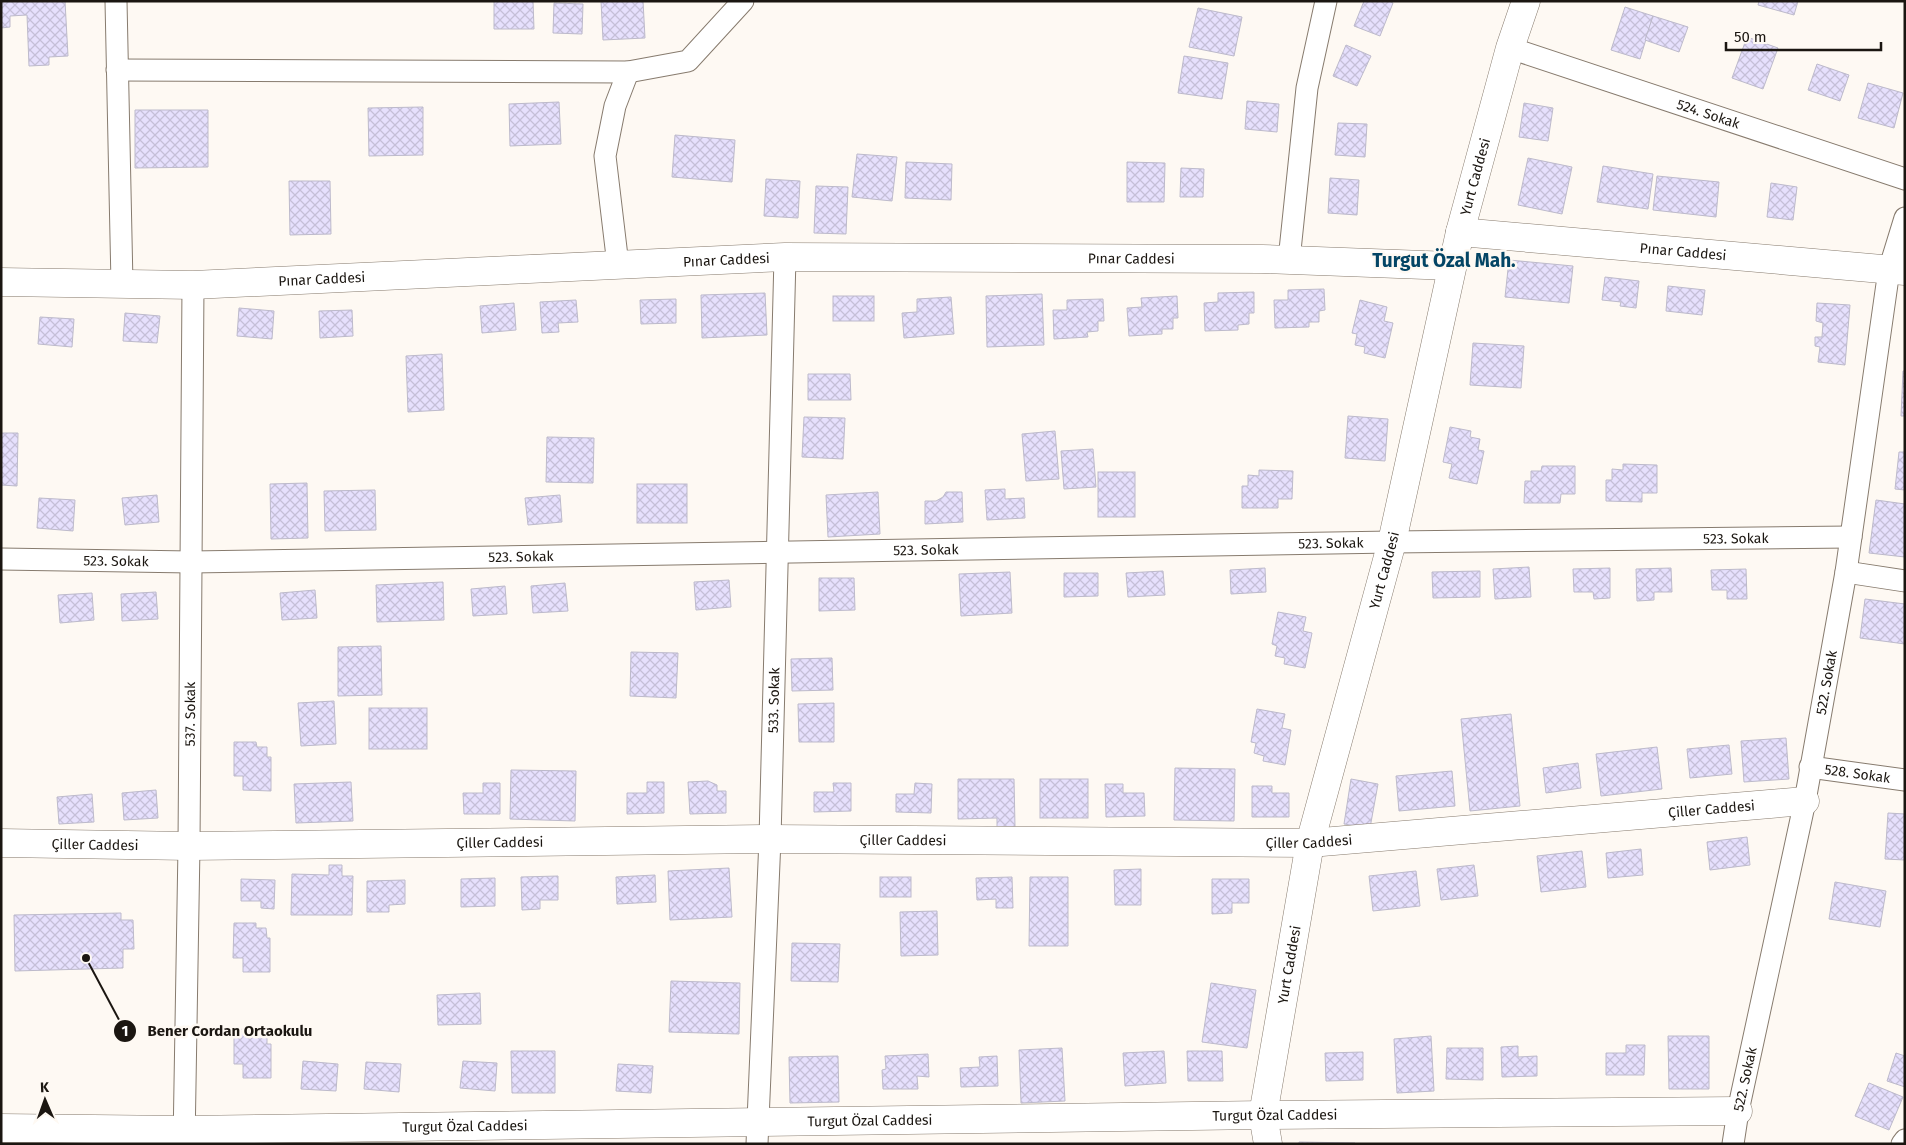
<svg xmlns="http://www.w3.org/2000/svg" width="1906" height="1145" font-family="'Fira Sans',sans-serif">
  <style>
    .building { fill: url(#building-cross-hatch); stroke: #bdbacb }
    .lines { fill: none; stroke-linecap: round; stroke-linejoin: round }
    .street-casing { stroke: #877b6e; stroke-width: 23 }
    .secondary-casing { stroke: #877b6e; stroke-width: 29 }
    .street { stroke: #fff; stroke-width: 21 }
    .secondary { stroke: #fff; stroke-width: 28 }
    .labels { text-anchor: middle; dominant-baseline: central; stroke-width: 5; stroke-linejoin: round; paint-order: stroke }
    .street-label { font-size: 14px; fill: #1b1611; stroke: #fef9f3 }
    .district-label { font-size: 19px; font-weight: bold; fill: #044565; stroke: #fef9f3 }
    .leader { fill: none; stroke: #1b1611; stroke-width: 2 }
    .callout-dot { fill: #1b1611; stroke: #fef9f3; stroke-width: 2 }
    .mark-label { font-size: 15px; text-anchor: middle; font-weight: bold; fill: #fff }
    .callout-label { font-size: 15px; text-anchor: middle; font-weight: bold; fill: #1b1611; stroke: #fef9f3; stroke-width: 5; stroke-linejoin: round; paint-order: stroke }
  </style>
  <defs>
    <pattern id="building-cross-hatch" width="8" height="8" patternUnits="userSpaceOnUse" patternTransform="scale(1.25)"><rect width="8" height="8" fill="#e6e0fd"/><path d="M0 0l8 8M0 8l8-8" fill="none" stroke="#c5bfd8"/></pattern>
  </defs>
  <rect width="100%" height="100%" fill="#fef9f3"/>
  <g class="building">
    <path d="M1,1H65L68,56L49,57V65L29,66L27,15L10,16V27L1,28Z"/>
    <path d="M494,1H533L534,29H494Z"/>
    <path d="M601,1H643L645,38L603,40Z"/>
    <path d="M1364,1H1389L1393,3L1380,36L1354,26Z"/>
    <path d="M1759,1H1798L1794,15L1758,5Z"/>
    <path d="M554,3L583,4L582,34L553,33Z"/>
    <path d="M1625,7L1653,16L1640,59L1611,50Z"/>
    <path d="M1198,8L1242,17L1234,56L1189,47Z"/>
    <path d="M1653,16L1688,27L1679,52L1645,40Z"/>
    <path d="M1747,37L1778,48L1763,89L1732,78Z"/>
    <path d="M1346,45L1371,56L1357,86L1333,76Z"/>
    <path d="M1184,56L1228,63L1222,99L1178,93Z"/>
    <path d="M1817,64L1849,75L1840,101L1808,90Z"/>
    <path d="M1868,83L1903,93L1894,128L1858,118Z"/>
    <path d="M1247,101L1279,104L1277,132L1245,129Z"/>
    <path d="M559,102L561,144L510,146L509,104Z"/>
    <path d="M1524,103L1553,108L1548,141L1519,137Z"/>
    <path d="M423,107V155L369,156L368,108Z"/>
    <path d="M135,110H208V167L135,168Z"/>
    <path d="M1338,123L1367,124L1365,157L1335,155Z"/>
    <path d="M675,135L735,140L732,182L672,177Z"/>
    <path d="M857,154L897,157L892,201L852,197Z"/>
    <path d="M1528,158L1572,167L1562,214L1518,205Z"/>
    <path d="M906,162L952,164L951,200L905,198Z"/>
    <path d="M1127,162L1165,163L1164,202H1127Z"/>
    <path d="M1603,166L1653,174L1648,209L1597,202Z"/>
    <path d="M1181,168L1204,169L1203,197H1180Z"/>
    <path d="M1657,176L1719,182L1716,217L1653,210Z"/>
    <path d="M1330,178L1359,180L1357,215L1328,213Z"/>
    <path d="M766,179L800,181L798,218L764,216Z"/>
    <path d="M289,181H330L331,234L290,235Z"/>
    <path d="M1771,183L1797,187L1793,220L1767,217Z"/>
    <path d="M816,186L848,187L846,234L814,233Z"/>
    <path d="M1509,260L1573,266L1569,303L1505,297Z"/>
    <path d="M1605,277L1639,281L1636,308L1620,306L1621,302L1602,300Z"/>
    <path d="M1668,286L1705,290L1702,315L1666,311Z"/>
    <path d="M1324,289L1325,310L1319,311V322H1309V327L1275,328L1274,300H1288V290Z"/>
    <path d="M1254,292V313H1249V324L1238,325V330L1205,331L1204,303L1218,302V293Z"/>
    <path d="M765,293L767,335L702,338L701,295Z"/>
    <path d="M1042,294L1044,345L987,347L986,296Z"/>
    <rect x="833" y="296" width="41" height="25"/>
    <path d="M1177,296L1178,318H1173V329H1162V334L1129,336L1127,308L1142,307L1141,298Z"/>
    <path d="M951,297L954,334L904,338L902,313L917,312V299Z"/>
    <path d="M676,299V323L641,324L640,300Z"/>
    <path d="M1103,299L1104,321H1098V331L1087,332L1088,337L1054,339L1053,310H1067V300Z"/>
    <path d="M576,300L578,322L558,323L559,332L542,333L540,302Z"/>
    <path d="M1360,300L1387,307L1384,321L1393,323L1385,358L1364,353L1365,347L1355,345L1357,334L1352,333Z"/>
    <path d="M514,303L516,330L482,333L480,306Z"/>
    <path d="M1817,303L1850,305L1845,365L1818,362L1820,347L1815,346V337H1822L1823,323L1816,321Z"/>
    <path d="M239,308L274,311L272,339L237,336Z"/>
    <path d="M352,310L353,336L320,338L319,311Z"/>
    <path d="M125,313L160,316L157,343L123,341Z"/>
    <path d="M40,317L74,319L72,347L38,344Z"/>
    <path d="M1473,343L1524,346L1521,388L1470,385Z"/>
    <path d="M442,354L444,410L408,412L406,356Z"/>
    <path d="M1903,371H1905V416H1901Z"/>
    <path d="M808,374H850L851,400H808Z"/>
    <path d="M1348,416L1388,419L1385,461L1345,458Z"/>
    <path d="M804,417L845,418L843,459L802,457Z"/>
    <path d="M1450,427L1471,431L1470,437L1480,439L1478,450L1484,451L1477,484L1449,478L1452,464L1443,462Z"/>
    <path d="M1055,431L1059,479L1026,481L1022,434Z"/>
    <path d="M1,433H18L17,486L1,485Z"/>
    <path d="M547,437L594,438L593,483L546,482Z"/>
    <path d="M1093,449L1096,487L1064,489L1061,451Z"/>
    <path d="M1899,452H1905V490L1895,489Z"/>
    <path d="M1623,464L1657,465V493H1642V502L1606,501V480H1612V469L1623,470Z"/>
    <path d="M1542,466H1575V494H1561L1560,503H1524L1525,481H1531V471H1541Z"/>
    <path d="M1259,470L1293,471L1292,499H1278V508H1242V486H1248V475L1259,476Z"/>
    <rect x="1098" y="472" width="37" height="45"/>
    <path d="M307,483L308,538L271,539L270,484Z"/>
    <rect x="637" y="484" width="50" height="39"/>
    <path d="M1005,489V499L1024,498L1025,518L987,520L985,490Z"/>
    <path d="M375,490L376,530L325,531L324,491Z"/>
    <path d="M878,492L880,534L828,537L826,495Z"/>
    <path d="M946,492H962L963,522L925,524V501H936L943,497Z"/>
    <path d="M157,495L159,522L125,525L122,498Z"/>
    <path d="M560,495L562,522L528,525L525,498Z"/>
    <path d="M39,498L75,500L73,531L37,528Z"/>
    <path d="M1876,500L1905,504V557L1869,553Z"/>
    <path d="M1529,567L1531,597L1495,599L1493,569Z"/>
    <path d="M1265,568L1266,592L1231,594L1230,570Z"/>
    <path d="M1610,568V598L1594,599L1593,592H1574L1573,569Z"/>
    <path d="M1671,568L1672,592H1654V600L1637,601L1636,569Z"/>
    <path d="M1746,569L1747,599H1727V590H1712L1711,570Z"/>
    <path d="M1163,571L1165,595L1128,597L1126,573Z"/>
    <path d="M1480,571V597L1433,598L1432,572Z"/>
    <path d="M1010,572L1012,613L961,616L959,574Z"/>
    <path d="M1064,573H1098V596L1064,597Z"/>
    <path d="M819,578H854L855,610L819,611Z"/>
    <path d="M729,580L731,607L696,610L694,582Z"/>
    <path d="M443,582L444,620L377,622L376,585Z"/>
    <path d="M565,583L568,611L533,613L531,586Z"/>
    <path d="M505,586L507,614L473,616L471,589Z"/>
    <path d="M315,590L317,618L282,620L280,593Z"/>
    <path d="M156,592L158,619L122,621L121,594Z"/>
    <path d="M92,593L94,620L60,623L58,595Z"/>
    <path d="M1865,599L1905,604V644L1860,638Z"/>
    <path d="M1278,612L1306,617L1303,631L1312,633L1305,668L1284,664L1285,658L1275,656L1277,646L1272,644Z"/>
    <path d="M381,646L382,695L338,696V647Z"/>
    <path d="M631,652L678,653L676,698L630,696Z"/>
    <path d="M832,658L833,690L792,691L791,659Z"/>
    <path d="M334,701L336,744L301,746L298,703Z"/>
    <path d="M834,703V742H799L798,704Z"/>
    <rect x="369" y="708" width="58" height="41"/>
    <path d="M1257,709L1285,714L1282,728L1291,730L1285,765L1263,761L1264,756L1254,753L1256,743L1251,742Z"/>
    <path d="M1511,714L1520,806L1470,811L1461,719Z"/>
    <path d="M1786,738L1789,779L1744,782L1741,741Z"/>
    <path d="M234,742H256L257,747H267V757H271V791L243,790V776H234Z"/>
    <path d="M1729,745L1732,774L1690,778L1687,749Z"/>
    <path d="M1657,747L1662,789L1601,796L1596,754Z"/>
    <path d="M1578,763L1581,788L1546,793L1543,768Z"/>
    <path d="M1175,768L1235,769L1234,821L1174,820Z"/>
    <path d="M511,770L576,771L575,821L510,819Z"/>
    <path d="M1452,771L1455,806L1399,811L1396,776Z"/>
    <path d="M958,779H1014L1015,827H997V818L958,819Z"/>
    <rect x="1040" y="779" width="48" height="39"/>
    <path d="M1351,779L1378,784L1370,828L1344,824Z"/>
    <path d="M708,781L717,785V791H726V813L690,814L688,782Z"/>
    <path d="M351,782L353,821L296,823L294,784Z"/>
    <path d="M647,782H664V813L627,814V793H647Z"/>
    <path d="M483,783H500V814H464L463,793H483Z"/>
    <path d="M833,783H851V811L814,812V792H834Z"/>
    <path d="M915,783L932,784L931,813L896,812V794H914Z"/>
    <path d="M1105,784H1123V793H1144L1145,816L1106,817Z"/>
    <path d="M1252,786H1272V793H1289V817H1252Z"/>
    <path d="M156,790L158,818L124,820L122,793Z"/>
    <path d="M92,794L94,822L59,824L57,797Z"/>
    <path d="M1888,813L1905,814V860L1885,859Z"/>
    <path d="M1747,837L1750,865L1710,870L1707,842Z"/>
    <path d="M1641,849L1643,875L1608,878L1606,853Z"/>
    <path d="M1582,851L1586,887L1541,892L1537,856Z"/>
    <path d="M329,865H342V876H353L352,915H291L292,874L329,875Z"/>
    <path d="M1474,865L1478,896L1441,900L1437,869Z"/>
    <path d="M729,868L732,917L670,920L668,871Z"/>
    <path d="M1141,869V905H1115L1114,870Z"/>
    <path d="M1416,871L1420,906L1373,911L1369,876Z"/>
    <path d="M655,875L656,902L617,904L616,877Z"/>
    <path d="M558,876V900H540V909L522,910L521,877Z"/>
    <rect x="880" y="877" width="31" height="20"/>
    <path d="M1012,877L1013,908H996V899L977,900L976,878Z"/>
    <path d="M1030,877H1068V946H1029Z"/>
    <path d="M495,878V906L461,907V879Z"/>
    <path d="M241,879L275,880L274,909L261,908V901H241Z"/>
    <path d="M1212,879H1249V903H1232V913L1212,914Z"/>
    <path d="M405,880V904L389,905V912H367V881Z"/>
    <path d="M1835,882L1886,891L1880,927L1829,919Z"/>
    <path d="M937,911L938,955L901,956L900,912Z"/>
    <path d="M121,913V920H133L134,949H123V968L15,971L14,915Z"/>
    <path d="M234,923H256V928H266L267,938H270V972H243V958H233Z"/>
    <path d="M792,943L840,944L838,982L791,981Z"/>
    <path d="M671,981L740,983L739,1034L669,1032Z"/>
    <path d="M1211,983L1256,990L1247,1048L1202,1042Z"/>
    <path d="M480,993L481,1024L438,1025L437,995Z"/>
    <path d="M234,1029L256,1030V1034H267V1044H271V1078H243V1064H234Z"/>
    <path d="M1431,1036L1434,1091L1397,1093L1394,1039Z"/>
    <path d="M1668,1036H1709V1089H1669Z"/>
    <path d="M1626,1045H1645L1644,1075H1606V1053H1626Z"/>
    <path d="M1518,1046V1057L1537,1056V1076L1502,1077L1501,1047Z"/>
    <path d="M1062,1048L1065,1101L1021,1103L1019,1050Z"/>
    <path d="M1447,1048H1483V1080L1446,1079Z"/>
    <path d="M511,1051H555V1093H512Z"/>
    <path d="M1164,1051L1166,1083L1125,1086L1123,1053Z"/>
    <path d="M1187,1051H1222L1223,1081H1188Z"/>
    <path d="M1363,1052V1080L1326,1081L1325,1053Z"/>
    <path d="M1896,1053L1905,1056V1087L1887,1081Z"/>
    <path d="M928,1054L929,1077L917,1076L918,1089H883L882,1070L886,1069L885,1056Z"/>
    <path d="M838,1056L839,1102L790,1103L789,1057Z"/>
    <path d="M997,1056L998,1086L961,1087L960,1068L980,1067L979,1057Z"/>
    <path d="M303,1061L338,1064L336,1091L301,1089Z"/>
    <path d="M463,1061L497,1063L495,1091L460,1088Z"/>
    <path d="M366,1062L401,1064L399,1092L364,1089Z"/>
    <path d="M618,1064L653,1066L651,1093L616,1091Z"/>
    <path d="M1869,1083L1903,1097L1889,1130L1855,1116Z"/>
    <path d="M1299,1142L1355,1143V1144H1299Z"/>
  </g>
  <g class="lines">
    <g class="street-casing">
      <g id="street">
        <path d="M116,1L122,284"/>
        <path id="s1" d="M1510,48L1905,179"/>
        <path d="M117,70L628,72L688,61L743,1"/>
        <path d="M1289,260L1307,88L1326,1"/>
        <path d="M618,265L605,156L615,106L628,72"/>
        <path id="s2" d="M1,559L191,562L1392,542L1851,537"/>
        <path d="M1846,572L1905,581"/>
        <path id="s3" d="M1810,767L1905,780"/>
        <path id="s4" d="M184,1144L189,846L193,285"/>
        <path id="s5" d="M757,1144L770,839L785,257"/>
        <path id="s6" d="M1733,1144L1738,1111L1805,801L1846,572L1889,270L1905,218"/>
        <path d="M1902,1144L1905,1140"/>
      </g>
    </g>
    <g class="secondary-casing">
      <g id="secondary">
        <path id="s7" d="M1460,232L1905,271"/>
        <path id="s8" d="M1,282L193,285L785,257L1262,259L1452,266"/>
        <path id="s9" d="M1,843L189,846L770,839L1310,843L1805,801"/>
        <path id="s10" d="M1,1128L184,1130L1263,1115L1738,1111"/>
        <path id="s11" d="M1268,1144L1263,1115L1310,843L1392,542L1460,232L1510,48L1526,1"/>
      </g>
    </g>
    <use href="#street" class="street"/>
    <use href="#secondary" class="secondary"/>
  </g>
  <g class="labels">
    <g class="street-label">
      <text stroke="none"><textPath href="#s1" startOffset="209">524. Sokak</textPath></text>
      <text stroke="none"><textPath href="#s11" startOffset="992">Yurt Caddesi</textPath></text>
      <text stroke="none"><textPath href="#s7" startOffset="224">Pınar Caddesi</textPath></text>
      <text stroke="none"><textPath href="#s8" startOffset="1131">Pınar Caddesi</textPath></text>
      <text stroke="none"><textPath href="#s8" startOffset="726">Pınar Caddesi</textPath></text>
      <text stroke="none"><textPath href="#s8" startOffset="321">Pınar Caddesi</textPath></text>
      <text stroke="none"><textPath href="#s2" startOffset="1735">523. Sokak</textPath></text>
      <text stroke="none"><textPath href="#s2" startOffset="1330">523. Sokak</textPath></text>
      <text stroke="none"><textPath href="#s2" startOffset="925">523. Sokak</textPath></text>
      <text stroke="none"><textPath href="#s2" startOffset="520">523. Sokak</textPath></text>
      <text stroke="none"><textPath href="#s2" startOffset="115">523. Sokak</textPath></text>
      <text stroke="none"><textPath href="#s11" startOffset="588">Yurt Caddesi</textPath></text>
      <text stroke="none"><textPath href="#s6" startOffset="471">522. Sokak</textPath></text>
      <text stroke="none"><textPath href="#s5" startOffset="444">533. Sokak</textPath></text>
      <text stroke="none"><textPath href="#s4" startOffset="430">537. Sokak</textPath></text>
      <text stroke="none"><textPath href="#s3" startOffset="48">528. Sokak</textPath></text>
      <text stroke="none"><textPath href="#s9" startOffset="1712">Çiller Caddesi</textPath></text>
      <text stroke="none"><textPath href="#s9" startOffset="902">Çiller Caddesi</textPath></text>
      <text stroke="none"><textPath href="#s9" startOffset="1308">Çiller Caddesi</textPath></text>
      <text stroke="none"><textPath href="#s9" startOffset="499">Çiller Caddesi</textPath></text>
      <text stroke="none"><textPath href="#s9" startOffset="94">Çiller Caddesi</textPath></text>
      <text stroke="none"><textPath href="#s11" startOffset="182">Yurt Caddesi</textPath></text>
      <text stroke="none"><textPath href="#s6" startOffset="66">522. Sokak</textPath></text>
      <text stroke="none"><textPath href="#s10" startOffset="1274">Turgut Özal Caddesi</textPath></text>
      <text stroke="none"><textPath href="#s10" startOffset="869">Turgut Özal Caddesi</textPath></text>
      <text stroke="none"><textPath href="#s10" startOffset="464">Turgut Özal Caddesi</textPath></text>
    </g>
    <g class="district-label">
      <text x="1444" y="260">Turgut Özal Mah.</text>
    </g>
  </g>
  <path class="leader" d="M86 958L125 1031"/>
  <g class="callout-dot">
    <circle cx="86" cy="958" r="5"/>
    <circle cx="125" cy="1031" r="12"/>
  </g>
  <g class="mark-label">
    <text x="125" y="1036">1</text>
  </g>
  <g class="callout-label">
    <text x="230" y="1036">Bener Cordan Ortaokulu</text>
  </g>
  <rect width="1906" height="1145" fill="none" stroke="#1b1611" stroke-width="5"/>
  <g transform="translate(45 1100) rotate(358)" stroke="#fef9f3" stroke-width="4" paint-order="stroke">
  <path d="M0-4L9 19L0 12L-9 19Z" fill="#1b1611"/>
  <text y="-8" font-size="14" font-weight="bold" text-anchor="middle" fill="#1b1611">K</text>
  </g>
  <path d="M1726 42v8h155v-8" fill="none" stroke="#1b1611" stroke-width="2.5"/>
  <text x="1734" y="42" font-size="15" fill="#1b1611" stroke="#fef9f3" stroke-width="4" paint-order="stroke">50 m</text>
</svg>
